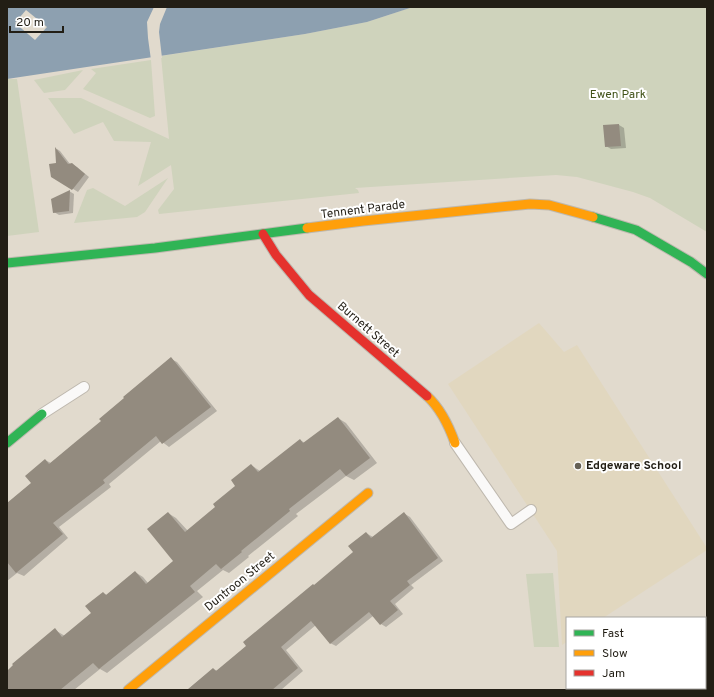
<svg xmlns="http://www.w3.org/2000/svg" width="714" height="697" font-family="Overpass,sans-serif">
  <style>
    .built { fill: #e1d7bf }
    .green { fill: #cfd3bc }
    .water { fill: #8da0b0 }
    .pier { fill: #e1dacd }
    .shadow { fill: #0003 }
    .building { fill: #938b7f }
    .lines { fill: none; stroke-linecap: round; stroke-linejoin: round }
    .lane-casing { stroke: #beb8ae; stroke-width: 12 }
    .fast-casing { stroke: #beb8ae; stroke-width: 11 }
    .slow-casing { stroke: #beb8ae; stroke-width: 11 }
    .jam-casing { stroke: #beb8ae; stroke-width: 11 }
    .lane { stroke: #faf9f8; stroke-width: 10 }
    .fast { stroke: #30b455; stroke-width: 9 }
    .slow { stroke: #ff9f0a; stroke-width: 9 }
    .jam { stroke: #e5322d; stroke-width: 9 }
    .poi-dot { fill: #656055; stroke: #fff; stroke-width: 1.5 }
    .labels { text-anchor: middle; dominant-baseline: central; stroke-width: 4; stroke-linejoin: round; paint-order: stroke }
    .park-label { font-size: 12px; fill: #425319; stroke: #fff }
    .street-label { font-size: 12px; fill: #221e15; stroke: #fff }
    .poi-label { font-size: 12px; font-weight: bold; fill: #221e15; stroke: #fff; text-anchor: start }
  </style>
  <rect width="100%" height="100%" fill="#e1dacd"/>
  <path class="built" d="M539,323L564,352L577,345L707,548V550L603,618H567V642L562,645L557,551L448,384Z"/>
  <g class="green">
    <path d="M413,7H707V232L650,198L633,192L577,177L556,175L355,188L358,190L359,193L159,214L158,210L174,189L171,165L138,186L151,142L114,141L103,122L74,134L48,98H81L169,139L161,56L305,34L367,22Z"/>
    <path d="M151,60L155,116L150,118L83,89L96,73L91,69Z"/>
    <path d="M83,70L65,90L44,93L34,80Z"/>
    <path d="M7,79H17L39,232L7,236Z"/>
    <path d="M168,178L145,212L137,217L74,223L87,190L93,188L125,206Z"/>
    <path d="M553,573L559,647H534L526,574Z"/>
  </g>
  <path class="water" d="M7,7H413L367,22L305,34L7,79Z"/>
  <g class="pier">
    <path d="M154,7H167L160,24L159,32L162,58L151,60L148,38L147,22Z"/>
    <path d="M26,10L47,27L35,40L15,23Z"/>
  </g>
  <g class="shadow">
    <path d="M619,125L624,128L626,148L611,149L606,146Z"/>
    <path d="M57,149L60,151L70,164H71L77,167L89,177L78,192L52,176L57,164Z"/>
    <path d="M69,191L74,194L73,213L59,215L54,212Z"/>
    <path d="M171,359L177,362L217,411L169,447L161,441L109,484L111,487L59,527L68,538L24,576L17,573L7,581V504L32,483L45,460L51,463L103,421Z"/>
    <path d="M338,418L346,423L377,463L354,480L346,476L296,514L298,516L248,556L249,557L229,573L223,570L197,591L203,597L107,673L100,669L74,690H7V671L55,630L65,636L92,613L103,593L107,595L135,572L143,577L148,583L174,561L168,513L176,518L188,531L217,507L237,486L251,465L260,471L300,440L305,443Z"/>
    <path d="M405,514L410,517L443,561L411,585L414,588L395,604L403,614L386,627L381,624L373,616L336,646L330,643L316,625L286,650L303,671L281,690H187L213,669L218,671L315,586L355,552L366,533L373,537Z"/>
  </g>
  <g class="building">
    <path d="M619,124L621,146L605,147L603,125Z"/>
    <path d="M55,147L68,164L72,163L85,174L72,190L51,177L49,164L56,163Z"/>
    <path d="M70,190L69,211L53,213L51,199Z"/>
    <path d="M171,357L211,407L162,444L156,436L103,480L105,483L53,523L63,534L16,573L7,562V503L31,483L25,476L45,459L49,464L73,444L101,421L99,419L124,398L123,397Z"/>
    <path d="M338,417L370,458L346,476L340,469L289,509L290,511L241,551L242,552L221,569L216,564L190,586L195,592L99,669L93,663L60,690H7V671L13,665L12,664L55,628L62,637L91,613L85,606L103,592L106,595L135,571L146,584L173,561L147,529L168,512L185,532L215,507L213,504L235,486L231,480L251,464L258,472L300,439L303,443Z"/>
    <path d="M404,512L438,558L407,581L410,585L390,601L398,610L380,625L369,612L330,644L311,621L281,647L298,668L272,690H187L213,668L216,671L246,646L243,642L313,584L314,585L353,552L348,546L366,532L371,538Z"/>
  </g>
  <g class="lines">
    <g class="lane-casing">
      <g id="lane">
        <path d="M42,414L84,387"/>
        <path d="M455,443L511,524L531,510"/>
      </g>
    </g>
    <g class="fast-casing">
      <g id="fast">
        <path d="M593,217L636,230L691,262L707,274"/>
        <path d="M7,263L155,248L307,228"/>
        <path d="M7,443L42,414"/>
      </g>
    </g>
    <g class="slow-casing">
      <g id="slow">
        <path d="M307,228L363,221L530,204L549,205L593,217"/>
        <path d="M427,396C440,408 449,426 455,443"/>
        <path d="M128,690L368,493"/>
      </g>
    </g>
    <g class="jam-casing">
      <path id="jam" d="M263,234L276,255L309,295L427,396"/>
    </g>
    <use href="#lane" class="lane"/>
    <use href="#fast" class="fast"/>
    <use href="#slow" class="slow"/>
    <use href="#jam" class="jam"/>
  </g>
  <circle class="poi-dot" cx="578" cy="466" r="4"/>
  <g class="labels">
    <g class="park-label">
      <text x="618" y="95">Ewen Park</text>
    </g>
    <g class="street-label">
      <text transform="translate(363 210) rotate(-7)">Tennent Parade</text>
      <text transform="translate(368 330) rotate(41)">Burnett Street</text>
      <text transform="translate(240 582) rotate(-39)">Duntroon Street</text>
    </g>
    <g class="poi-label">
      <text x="586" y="466">Edgeware School</text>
    </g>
  </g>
  <rect width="714" height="697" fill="none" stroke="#221e15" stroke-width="16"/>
  <rect x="566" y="617" width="140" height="72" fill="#ffffff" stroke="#a7a5a1"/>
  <rect x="574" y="630" width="20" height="6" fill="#30b455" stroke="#a7a5a1"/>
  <text x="602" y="637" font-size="12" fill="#221e15">Fast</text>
  <rect x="574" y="650" width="20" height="6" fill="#ff9f0a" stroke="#a7a5a1"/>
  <text x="602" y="657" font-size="12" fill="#221e15">Slow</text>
  <rect x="574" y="670" width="20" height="6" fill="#e5322d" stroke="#a7a5a1"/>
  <text x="602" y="677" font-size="12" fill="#221e15">Jam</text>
  <path d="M10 26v6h53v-6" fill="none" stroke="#221e15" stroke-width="2"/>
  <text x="16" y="26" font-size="12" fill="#221e15" stroke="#ffffff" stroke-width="3" paint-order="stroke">20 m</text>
</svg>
